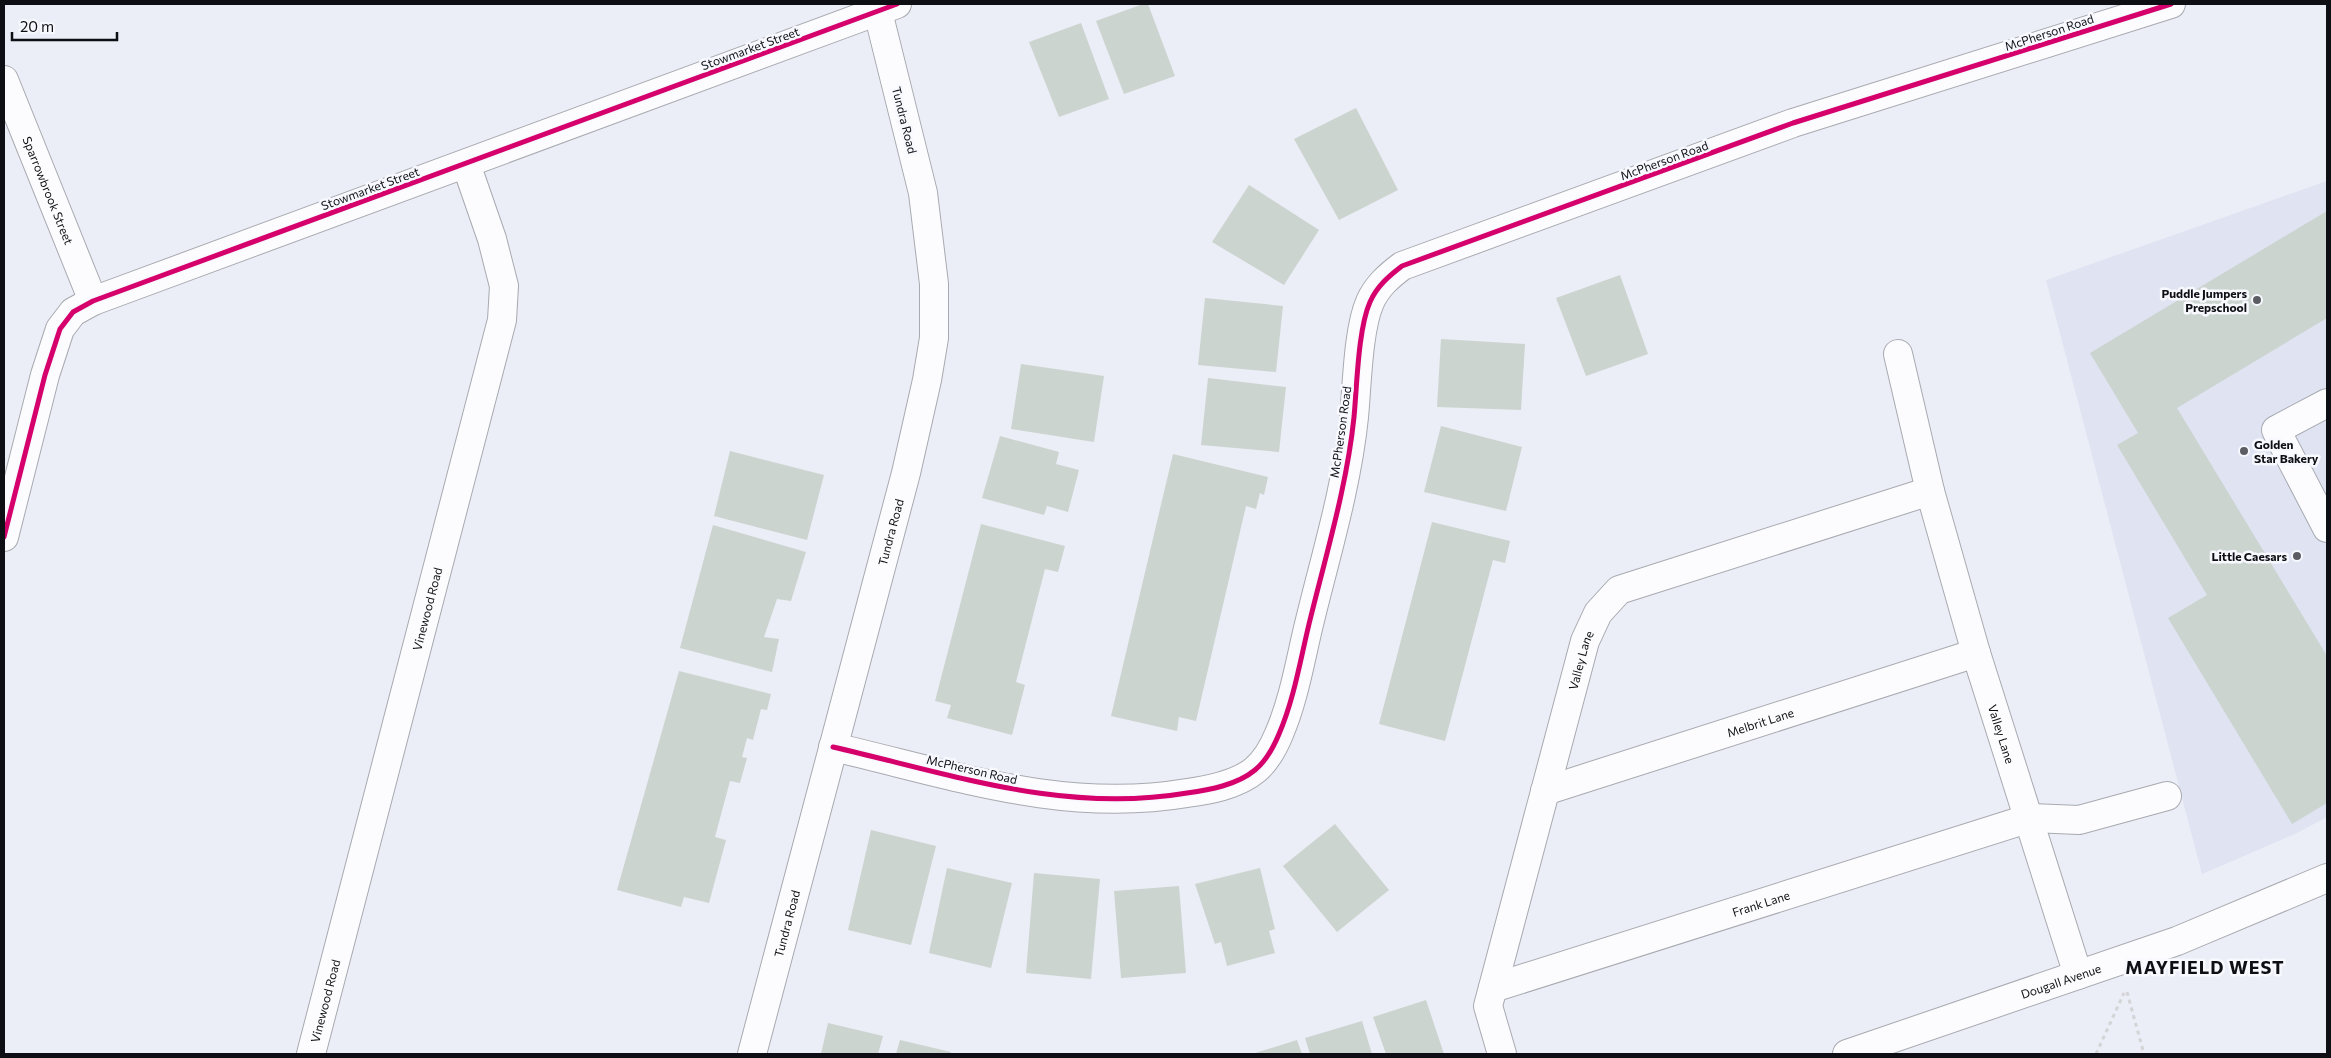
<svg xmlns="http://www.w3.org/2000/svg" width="2331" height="1058" font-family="Commissioner,sans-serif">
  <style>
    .built { fill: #dfe3f2 }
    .building { fill: #ccd4cf }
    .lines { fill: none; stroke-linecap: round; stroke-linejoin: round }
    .minor-casing { stroke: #a7aab0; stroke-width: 30 }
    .path { stroke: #d4d4d7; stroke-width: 3; stroke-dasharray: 4 4; stroke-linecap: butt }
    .minor { stroke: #fcfcfe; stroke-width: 28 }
    .cycleway-casing { stroke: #f7f9ff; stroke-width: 8 }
    .cycleway { stroke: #d6006c; stroke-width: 5 }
    .poi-dot { fill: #5b5d63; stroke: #f7f9ff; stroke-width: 2 }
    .labels { text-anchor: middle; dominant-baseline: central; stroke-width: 5; stroke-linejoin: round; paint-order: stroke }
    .street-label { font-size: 12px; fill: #0e0f14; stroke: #f7f9ff }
    .poi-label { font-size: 12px; font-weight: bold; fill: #0e0f14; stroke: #f7f9ff; text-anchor: end }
    .district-label { font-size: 18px; font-weight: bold; letter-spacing: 1px; fill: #0e0f14; stroke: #f7f9ff }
  </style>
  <rect width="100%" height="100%" fill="#ebeef6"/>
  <path class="built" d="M2327,181V817L2295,834L2202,874L2046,280Z"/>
  <g class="building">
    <path d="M1143,4H1148L1175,76L1124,94L1096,21Z"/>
    <path d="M1081,23L1109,99L1059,117L1029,42Z"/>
    <path d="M1356,108L1398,190L1339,220L1294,139Z"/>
    <path d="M1249,185L1319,230L1284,285L1212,242Z"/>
    <path d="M2327,211V318L2177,408L2327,656V803L2292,824L2168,618L2207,595L2117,445L2138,433L2090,353Z"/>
    <path d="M1620,275L1648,354L1586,376L1556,298Z"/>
    <path d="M1205,298L1283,306L1276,372L1198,365Z"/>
    <path d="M1441,339L1525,344L1521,410L1437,407Z"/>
    <path d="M1021,364L1104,376L1094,442L1011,429Z"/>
    <path d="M1208,378L1286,387L1279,452L1201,445Z"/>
    <path d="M1441,426L1522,447L1506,511L1424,492Z"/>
    <path d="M1000,436L1059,452L1056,464L1079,470L1068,512L1047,506L1044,515L982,498Z"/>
    <path d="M730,451L824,475L807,540L714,516Z"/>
    <path d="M1173,454L1268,477L1264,495L1260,493L1256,509L1246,506L1196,721L1179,717L1177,731L1111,716Z"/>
    <path d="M1432,522L1510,541L1505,563L1493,560L1445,741L1379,724Z"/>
    <path d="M981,524L1065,546L1058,572L1045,569L1016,682L1025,685L1012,735L947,718L951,705L935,701Z"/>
    <path d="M713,525L806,552L791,601L777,599L764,637L779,639L772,672L680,648Z"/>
    <path d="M679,671L771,694L767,710L761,709L753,740L747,738L742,757L747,758L740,783L730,781L715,837L726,840L709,903L684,897L681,907L617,890Z"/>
    <path d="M1335,824L1389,890L1337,932L1283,866Z"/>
    <path d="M871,830L936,846L911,945L848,930Z"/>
    <path d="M947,868L1012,883L991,968L929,953Z"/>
    <path d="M1260,868L1275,929L1269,931L1275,953L1227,966L1221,942L1215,944L1195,884Z"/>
    <path d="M1034,873L1100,879L1091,979L1026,973Z"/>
    <path d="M1179,886L1186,973L1121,978L1114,891Z"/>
    <path d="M1426,1000L1444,1054H1386L1373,1017Z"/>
    <path d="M1362,1021L1372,1054H1310L1305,1038Z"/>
    <path d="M828,1023L883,1036L878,1054H821Z"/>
    <path d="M900,1040L951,1052L950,1054H896Z"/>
    <path d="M1297,1040L1302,1054H1252Z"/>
  </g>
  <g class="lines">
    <g class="minor-casing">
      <g id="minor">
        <path id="s1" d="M4,80L93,301"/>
        <path id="s2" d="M1898,354L1930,491L1976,653L2078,975"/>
        <path d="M2327,403L2276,430L2327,528"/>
        <path d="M4,537L45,375L60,329L73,312L93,301L897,4"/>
        <path d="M833,747C951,774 1063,814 1187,793C1209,790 1237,785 1255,770C1266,761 1274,746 1279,734C1295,697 1301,655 1311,616C1327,551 1347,485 1354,417C1357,386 1358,329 1370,302C1377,286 1389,276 1402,266L1793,123L2171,4"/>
        <path id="s3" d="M1545,791L1976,653"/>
        <path id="s4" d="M1493,988L2030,818L2079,820L2167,796"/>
        <path id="s5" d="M311,1054L502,320L504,286L492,239L466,164"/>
        <path id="s6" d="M752,1054L906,473L927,380L934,338V284L923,193L876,4"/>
        <path id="s7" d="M1502,1054L1488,1006L1585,641L1598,613L1619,590L1930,491"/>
        <path id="s8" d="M1847,1054L2177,941L2327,878"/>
      </g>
    </g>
    <g class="path">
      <path d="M2127,992L2144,1054"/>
      <path d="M2096,1054L2124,993"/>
    </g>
    <use href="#minor" class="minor"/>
    <g class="cycleway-casing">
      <g id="cycleway">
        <path d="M4,537L45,375L60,329L73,312L93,301L897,4"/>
        <path d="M833,747C951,774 1063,814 1187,793C1209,790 1237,785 1255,770C1266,761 1274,746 1279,734C1295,697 1301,655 1311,616C1327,551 1347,485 1354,417C1357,386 1358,329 1370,302C1377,286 1389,276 1402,266L1793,123L2171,4"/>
      </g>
    </g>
    <use href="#cycleway" class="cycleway"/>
  </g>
  <g class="poi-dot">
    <circle cx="2257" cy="300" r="5"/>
    <circle cx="2244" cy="451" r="5"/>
    <circle cx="2297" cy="556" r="5"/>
  </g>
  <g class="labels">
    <g class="street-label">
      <text transform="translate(2049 32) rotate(-18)">McPherson Road</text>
      <text transform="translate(750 48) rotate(-20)">Stowmarket Street</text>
      <text transform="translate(905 120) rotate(76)">Tundra Road</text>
      <text transform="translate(1664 160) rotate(-20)">McPherson Road</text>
      <text transform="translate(370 188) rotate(-20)">Stowmarket Street</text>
      <text stroke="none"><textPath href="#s1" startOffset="119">Sparrowbrook Street</textPath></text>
      <text transform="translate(1340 432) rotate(-82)">McPherson Road</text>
      <text stroke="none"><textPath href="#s6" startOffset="540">Tundra Road</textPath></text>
      <text stroke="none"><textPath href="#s5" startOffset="460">Vinewood Road</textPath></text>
      <text stroke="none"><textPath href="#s7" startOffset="408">Valley Lane</textPath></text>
      <text stroke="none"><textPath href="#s3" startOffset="226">Melbrit Lane</textPath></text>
      <text stroke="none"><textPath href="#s2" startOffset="394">Valley Lane</textPath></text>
      <text transform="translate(972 769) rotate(13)">McPherson Road</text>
      <text stroke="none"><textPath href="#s4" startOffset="281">Frank Lane</textPath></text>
      <text stroke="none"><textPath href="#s6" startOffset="135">Tundra Road</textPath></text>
      <text stroke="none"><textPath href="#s8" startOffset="226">Dougall Avenue</textPath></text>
      <text stroke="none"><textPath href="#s5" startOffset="55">Vinewood Road</textPath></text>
    </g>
    <g class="poi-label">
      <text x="2247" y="293">Puddle Jumpers<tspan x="2247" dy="14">Prepschool</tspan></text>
      <text x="2254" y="444" text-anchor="start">Golden<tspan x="2254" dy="14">Star Bakery</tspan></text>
      <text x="2287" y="556">Little Caesars</text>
    </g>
    <g class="district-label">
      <text x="2205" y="967">MAYFIELD WEST</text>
    </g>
  </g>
  <rect width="2331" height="1058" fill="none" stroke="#0e0f14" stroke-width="10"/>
  <path d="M12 32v8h105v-8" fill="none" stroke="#0e0f14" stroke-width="2.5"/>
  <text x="20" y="32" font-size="15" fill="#0e0f14" stroke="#f7f9ff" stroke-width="4" paint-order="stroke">20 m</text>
</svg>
